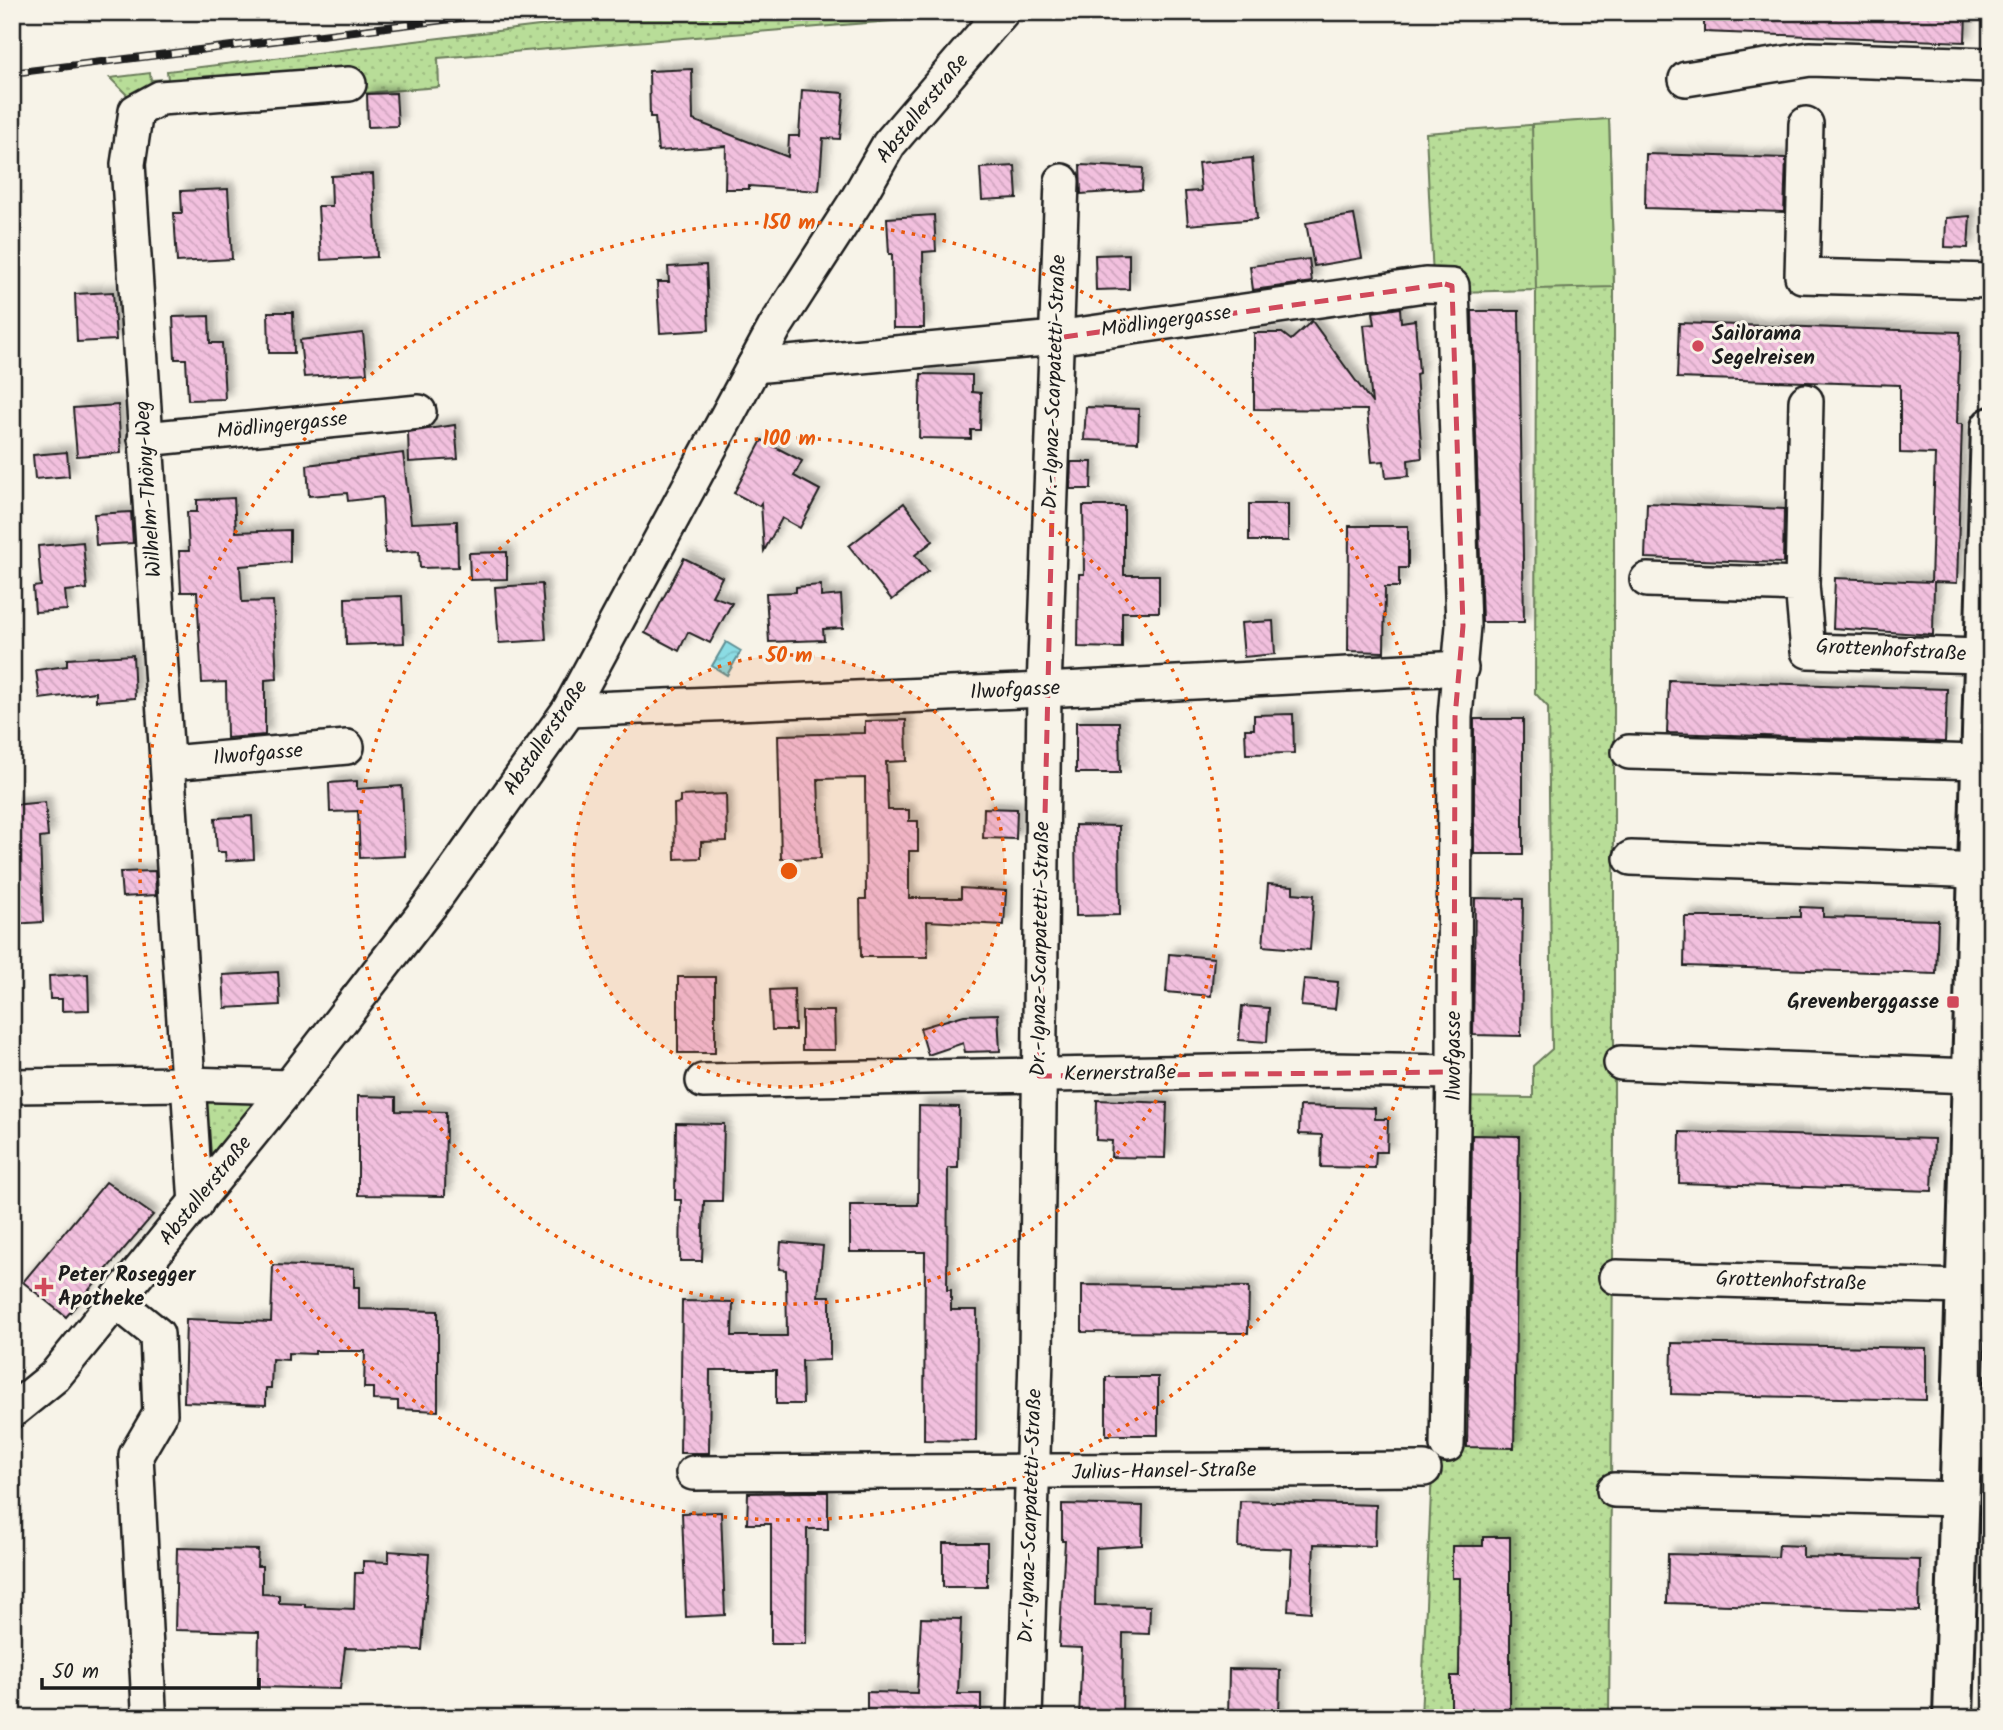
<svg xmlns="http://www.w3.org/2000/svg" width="2003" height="1730" font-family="Kalam,sans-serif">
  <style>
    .grass { fill: url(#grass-dots); stroke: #6a7c5a; stroke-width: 2 }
    .garden { fill: #b8dd98; stroke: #6a7c5a; stroke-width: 2 }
    .water { fill: url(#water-waves); stroke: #5f8f94; stroke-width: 2 }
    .building { fill: url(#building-back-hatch); stroke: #1c1c1c; stroke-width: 2; filter: url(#shadow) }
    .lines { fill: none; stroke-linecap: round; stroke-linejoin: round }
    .minor-casing { stroke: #1c1c1c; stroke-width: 38 }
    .major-casing { stroke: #1c1c1c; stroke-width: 44 }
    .minor { stroke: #f7f3e8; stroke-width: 33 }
    .major { stroke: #f7f3e8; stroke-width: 38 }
    .rail-casing { stroke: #1c1c1c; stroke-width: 8 }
    .rail { stroke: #f7f3e8; stroke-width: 5; stroke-dasharray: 16; stroke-linecap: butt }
    .marked { fill: none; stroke: #d1495b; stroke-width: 5; stroke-dasharray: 14 9; stroke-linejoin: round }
    .ring { fill: none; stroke: #e8590c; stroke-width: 3.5; stroke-dasharray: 3.5 7 }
    .poi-dot { fill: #d1495b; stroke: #f7f3e8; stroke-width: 2.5 }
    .labels { text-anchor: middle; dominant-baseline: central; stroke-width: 6; stroke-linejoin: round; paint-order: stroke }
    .street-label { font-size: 21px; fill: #1c1c1c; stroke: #f7f3e8 }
    .poi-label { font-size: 21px; font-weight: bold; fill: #1c1c1c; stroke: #f7f3e8; text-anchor: start }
    .centre { fill: #e8590c; stroke: #f7f3e8; stroke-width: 3.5 }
    .ring-label { font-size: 21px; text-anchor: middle; font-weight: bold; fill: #e8590c; stroke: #f7f3e8; stroke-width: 6; stroke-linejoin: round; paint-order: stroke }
  </style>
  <defs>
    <pattern id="grass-dots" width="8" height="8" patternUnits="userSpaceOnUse" patternTransform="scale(1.75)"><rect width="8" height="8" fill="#b8dd98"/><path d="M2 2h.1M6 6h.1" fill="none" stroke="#9ebd82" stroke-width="1.8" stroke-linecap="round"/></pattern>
    <pattern id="water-waves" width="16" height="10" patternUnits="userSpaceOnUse" patternTransform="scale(1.75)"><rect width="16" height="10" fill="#8bdce4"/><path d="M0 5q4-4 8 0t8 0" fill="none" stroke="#77bcc3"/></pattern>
    <pattern id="building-back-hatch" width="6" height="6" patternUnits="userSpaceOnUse" patternTransform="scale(1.75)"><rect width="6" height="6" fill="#f2c0de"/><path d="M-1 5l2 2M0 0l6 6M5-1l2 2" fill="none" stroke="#cfa4be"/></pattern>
    <filter id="shadow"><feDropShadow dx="6" dy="-6" stdDeviation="3.5" flood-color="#0004"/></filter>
  </defs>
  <rect width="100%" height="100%" fill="#f7f3e8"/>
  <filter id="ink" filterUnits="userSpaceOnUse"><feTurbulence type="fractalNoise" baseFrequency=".0143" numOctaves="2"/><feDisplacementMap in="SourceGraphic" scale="14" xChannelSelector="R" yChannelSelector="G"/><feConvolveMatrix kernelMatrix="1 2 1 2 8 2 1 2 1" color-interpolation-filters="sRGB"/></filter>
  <g filter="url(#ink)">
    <g class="grass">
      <path d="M655,12H904L903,20L438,58L439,87L364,93L362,72L268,81L135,103L110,78L150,73L151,80L168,79L167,71Z"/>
      <path d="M1609,119L1614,287V1142L1609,1718H1421L1432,1470L1442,1097L1533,1098V1066L1552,1049L1548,707L1535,693L1536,290L1456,292L1433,278L1426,133Z"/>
      <path d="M224,1100L250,1102L253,1109L211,1162L208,1158L205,1103Z"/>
    </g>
    <path class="garden" d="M1609,119L1614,287L1536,289L1532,124Z"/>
    <path class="water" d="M726,642L741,651L727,675L712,666Z"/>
    <g class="building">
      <path d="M1704,12H1966L1965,42L1704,32Z"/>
      <path d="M692,69L693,120L788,157L789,136H799L802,90L844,93L840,139L823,138L819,191L749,186V189H725L726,146L658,151L655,117H650L649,71Z"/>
      <path d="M396,93L398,126L368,127L367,94Z"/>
      <path d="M1646,154L1786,158L1784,212L1645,208Z"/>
      <path d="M1252,158L1257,219L1188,225L1185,192L1201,191L1198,163Z"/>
      <path d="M1080,165L1143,168L1142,190L1081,194Z"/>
      <path d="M1015,166L1017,198L982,200L980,168Z"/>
      <path d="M373,174L377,257L321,260L318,206H332L331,176Z"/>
      <path d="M228,189L232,259L177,262L174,213H182L181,191Z"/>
      <path d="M934,215L936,251L923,252L924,328H893L892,254H889L887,218Z"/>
      <path d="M1354,215L1362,258L1314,266L1306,223Z"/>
      <path d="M1970,216L1968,248L1945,247L1946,218Z"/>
      <path d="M1129,254V289L1096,290L1095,255Z"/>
      <path d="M1309,259L1312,282L1253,290L1250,266Z"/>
      <path d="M706,265L709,330L660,333L657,282H669L668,267Z"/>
      <path d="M113,292L116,340L77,342L75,294Z"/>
      <path d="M1400,308L1401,322L1415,320L1419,373L1416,374L1422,458L1408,460L1409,476L1386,478L1384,461L1372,462L1367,410L1254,409V333H1282L1291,340L1312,321L1372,403L1364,325L1375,324L1373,312Z"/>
      <path d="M1472,311H1519L1524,622H1482Z"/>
      <path d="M268,312H293L294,353H269Z"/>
      <path d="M209,316L210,343H222L225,399L188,400L186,359H175L173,317Z"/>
      <path d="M1679,323L1960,332L1957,424H1962L1957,583L1934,582L1933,635L1833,628L1835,578L1931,582L1935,454L1900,453V385L1677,378Z"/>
      <path d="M363,333L367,373L304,377L300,340Z"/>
      <path d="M921,374L972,375V392L981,393L980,430H971V439L919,438Z"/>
      <path d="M118,405L121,453L77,456L73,408Z"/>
      <path d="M1086,407L1139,409L1138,442L1084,440Z"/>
      <path d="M455,425L458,459L409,462L408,432Z"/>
      <path d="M762,440L802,461L794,476L820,490L800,528L782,518L764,551L761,503L759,506L734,493Z"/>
      <path d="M67,452L69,476L35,479L33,455Z"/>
      <path d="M403,453L411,523L457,521L458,567L420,568L419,551L385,553L382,497L348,501L347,493L309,496L307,465Z"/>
      <path d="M1071,462H1092L1091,489H1070Z"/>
      <path d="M234,498L236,532L290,530V562L240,566L242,602L273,601L277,679L265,680V735L227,738L226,682L202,683L197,592H181L179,551H189L187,512H197V500Z"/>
      <path d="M904,503L933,541L915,555L928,571L892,600L849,546Z"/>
      <path d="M1647,503L1784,509L1783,563L1645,558Z"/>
      <rect x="1249" y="504" width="39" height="37"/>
      <path d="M1083,506H1124V575H1159V612H1122V648L1078,647L1079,574H1084Z"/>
      <path d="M131,512L133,543L96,545L94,514Z"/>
      <path d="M1349,526H1408V568H1399V587H1385L1384,652L1348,651Z"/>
      <path d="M83,542L87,589L65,591L67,610L35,612L33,587L41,586L38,546Z"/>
      <path d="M507,552V579L470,580L469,553Z"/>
      <path d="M684,558L722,577L712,596L732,603L710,643L688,632L679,651L645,633Z"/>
      <path d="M542,584L546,640L499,643L495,587Z"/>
      <path d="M821,585V597L841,595L843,628L823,629L824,640L769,642L766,593L796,592V587Z"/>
      <path d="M402,596L404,643L346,645L345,598Z"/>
      <path d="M1273,621L1275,654L1244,657L1241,623Z"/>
      <path d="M133,655L135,698L96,701V692L40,699L36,670L67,666V659Z"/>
      <path d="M1669,680L1947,689L1945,742L1667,733Z"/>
      <path d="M1293,714L1294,753L1246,754L1245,729H1254V715Z"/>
      <rect x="1474" y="719" width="49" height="135"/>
      <path d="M906,720L907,761L886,762L888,810H909V821H918V851H909V898H961V888L1006,891L1004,925L927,921L928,957H861L860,899H866L865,778L818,779L821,858L781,859L778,735L865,733V721Z"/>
      <path d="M1076,722H1119L1120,773H1076Z"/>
      <path d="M357,781V789L402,786L405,856L360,858L358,811L330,812L329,783Z"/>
      <path d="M726,794L727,841L701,842V858L675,859L674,804L680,803V796Z"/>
      <path d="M45,802L48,837L40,838L43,922L12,924V805Z"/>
      <path d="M984,808L1017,809L1016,839L983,838Z"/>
      <path d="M252,816L254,859L226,861L225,852H217L215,818Z"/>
      <path d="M1075,825L1119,826L1120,915L1076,916Z"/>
      <path d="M155,871L156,895L122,897L120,872Z"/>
      <path d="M1268,884L1293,886V893L1314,895L1310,950L1263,946Z"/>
      <path d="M1475,898L1523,899L1521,1036L1473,1035Z"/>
      <path d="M1800,907L1823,908V917L1938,920L1936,974L1684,966L1685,917H1800Z"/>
      <path d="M1169,954L1214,958L1211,996L1166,992Z"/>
      <path d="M278,972L280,1005L225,1008L223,975Z"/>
      <path d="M88,974L89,1010L62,1011V999H50L49,976Z"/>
      <rect x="678" y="977" width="37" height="76"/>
      <path d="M1304,979L1338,982L1335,1009L1301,1006Z"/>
      <path d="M794,989L795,1030H772L770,990Z"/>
      <path d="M1242,1006L1269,1008L1267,1042L1239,1040Z"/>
      <path d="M802,1011H834L835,1050H802Z"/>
      <path d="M998,1014L1000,1051L965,1052L963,1043L928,1055L920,1028L964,1015Z"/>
      <path d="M358,1096L396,1097V1111L446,1112L445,1196L358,1195Z"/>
      <path d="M1097,1100L1167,1103L1165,1158L1111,1157L1112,1141L1096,1140Z"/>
      <path d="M919,1106L959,1107L958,1168H948L947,1290H951V1310H977L976,1441L924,1440L925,1252H850V1205H918Z"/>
      <path d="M1300,1106L1375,1108V1119H1388L1387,1152H1376L1375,1168L1321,1167L1322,1135L1299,1134Z"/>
      <path d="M676,1123L724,1124L722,1201H704L702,1261H680L681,1200H675Z"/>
      <path d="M1680,1132L1934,1139L1932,1191L1679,1183Z"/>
      <path d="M1472,1135L1519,1136L1514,1448L1467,1447Z"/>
      <path d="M106,1182L153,1215L66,1317L23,1282Z"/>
      <path d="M781,1242L823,1246L818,1296H830V1360L802,1361L803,1404H776V1370H710L709,1453H680L682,1301L733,1302L732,1336H787L786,1270L779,1269Z"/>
      <path d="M273,1265L354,1268V1287H359V1309L438,1311V1411L398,1409V1401L373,1400V1388H364L365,1351H315V1354L288,1353V1360L272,1359L271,1388H266V1405L184,1402L186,1319L271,1322Z"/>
      <path d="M1082,1285L1249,1287L1248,1333L1082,1332Z"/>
      <path d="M1672,1343L1926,1348V1400L1671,1394Z"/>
      <rect x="1106" y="1377" width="52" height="58"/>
      <path d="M803,1492H828V1529H807L806,1644H771V1524H747L748,1493Z"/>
      <path d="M1240,1501L1376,1505L1375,1546L1314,1544L1311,1612L1288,1610L1292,1549L1238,1547Z"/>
      <path d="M1062,1504L1143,1506L1142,1545L1096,1548L1095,1605L1150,1606L1149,1634L1123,1633L1122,1718H1079L1082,1648L1059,1647L1065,1541H1062Z"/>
      <path d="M721,1512L725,1615L686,1617L682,1513Z"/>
      <path d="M1483,1537H1510V1718H1451V1676H1459L1460,1578H1452V1546H1483Z"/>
      <rect x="943" y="1543" width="44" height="44"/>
      <path d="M1779,1545L1803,1546V1557L1920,1560L1919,1611L1667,1603L1668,1554L1778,1557Z"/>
      <path d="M177,1548L258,1550L257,1566H262V1594L279,1595V1603L305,1604V1607L354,1609L355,1573H363V1561L389,1562V1551L429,1554L422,1650L345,1648L340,1689L258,1687L259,1632L175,1630Z"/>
      <path d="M921,1618L961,1619L958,1694H981V1718H867V1692L917,1693Z"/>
      <path d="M1229,1669L1280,1670L1279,1718H1228Z"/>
    </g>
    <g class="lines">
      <g class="minor-casing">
        <g id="minor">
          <path d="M1686,79L1810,59L1991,65"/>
          <path d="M1806,124L1802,276L1991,281"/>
          <path d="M754,366L1056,338L1425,285L1452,286L1463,626L1455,717L1454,1072L1447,1445"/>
          <path d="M145,439L419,412"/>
          <path d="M1647,580L1802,585L1808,651L1982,656"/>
          <path d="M1802,585L1806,401"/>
          <path d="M569,710L1044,690L1461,668"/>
          <path d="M1629,752L1979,762"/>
          <path d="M170,763L347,747"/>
          <path d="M1631,858L1957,870L1991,877"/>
          <path d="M1621,1063L1971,1076"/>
          <path d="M703,1081L1330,1070L1454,1072"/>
          <path d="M12,1086L187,1084L289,1087"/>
          <path d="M196,1204L128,164L136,111L160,98L349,84"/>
          <path d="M1616,1277L1965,1287"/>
          <path d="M116,1301L157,1334L160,1414L136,1455L149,1707"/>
          <path d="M12,1411L54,1377L289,1087L431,904L569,710L775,327L858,198L889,144L1002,12"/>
          <path d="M1961,1441L1991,1442"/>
          <path d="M693,1473L1424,1469"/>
          <path d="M1614,1490L1959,1499"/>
          <path d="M1025,1718L1036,1357L1044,690L1062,181"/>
        </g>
      </g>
      <g class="major-casing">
        <path id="major" d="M1953,1718L1991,427"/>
      </g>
      <use href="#minor" class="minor"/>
      <use href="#major" class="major"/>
      <g class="rail-casing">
        <path id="rail" d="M12,73L509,12"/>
      </g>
      <use href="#rail" class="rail"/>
    </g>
  </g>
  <path class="marked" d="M1445,284L1452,286L1463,626L1455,717L1454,1072L1039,1076L1056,338Z"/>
  <circle cx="789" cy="871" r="216" fill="#e8590c" fill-opacity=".12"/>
  <g class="ring">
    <circle cx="789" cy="871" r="216"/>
    <circle cx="789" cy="871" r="433"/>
    <circle cx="789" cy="871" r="649"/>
  </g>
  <g class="poi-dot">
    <circle cx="1698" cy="346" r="7"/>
    <rect x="1946" y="995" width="14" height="14" rx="3.5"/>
    <path d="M40.5 1276.5h7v7h7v7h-7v7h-7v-7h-7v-7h7z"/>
  </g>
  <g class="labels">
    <g class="street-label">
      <text transform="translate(923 109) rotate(-51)">Abstallerstraße</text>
      <text transform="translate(1166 322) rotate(-8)">Mödlingergasse</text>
      <text transform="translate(1055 382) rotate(-88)">Dr.-Ignaz-Scarpatetti-Straße</text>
      <text transform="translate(282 426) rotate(-6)">Mödlingergasse</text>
      <text transform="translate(149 489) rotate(-94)">Wilhelm-Thöny-Weg</text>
      <text transform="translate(1891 651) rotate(3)">Grottenhofstraße</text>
      <text transform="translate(1015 691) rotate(-3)">Ilwofgasse</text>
      <text transform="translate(546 738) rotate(-56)">Abstallerstraße</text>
      <text transform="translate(258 755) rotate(-5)">Ilwofgasse</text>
      <text transform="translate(1041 949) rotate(-89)">Dr.-Ignaz-Scarpatetti-Straße</text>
      <text transform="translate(1454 1056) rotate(-90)">Ilwofgasse</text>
      <text transform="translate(1120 1074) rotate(-1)">Kernerstraße</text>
      <text transform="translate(206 1191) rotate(-51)">Abstallerstraße</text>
      <text transform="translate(1791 1282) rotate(2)">Grottenhofstraße</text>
      <text transform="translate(1164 1472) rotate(-1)">Julius-Hansel-Straße</text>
      <text transform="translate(1031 1516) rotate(-88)">Dr.-Ignaz-Scarpatetti-Straße</text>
    </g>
    <g class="poi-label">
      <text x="1712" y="334">Sailorama<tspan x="1712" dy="24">Segelreisen</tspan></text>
      <text x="1939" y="1002" text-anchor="end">Grevenberggasse</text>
      <text x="58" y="1275">Peter Rosegger<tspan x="58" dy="24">Apotheke</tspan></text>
    </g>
  </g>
  <circle cx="789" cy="871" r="10" class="centre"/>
  <g class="ring-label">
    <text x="789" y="229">150 m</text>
    <text x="789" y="445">100 m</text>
    <text x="789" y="662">50 m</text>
  </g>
  <rect width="2003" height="1730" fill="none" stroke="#f7f3e8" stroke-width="42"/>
  <rect x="21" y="21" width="1961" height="1688" fill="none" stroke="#1c1c1c" stroke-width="2.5" filter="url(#ink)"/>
  <path d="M42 1678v10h217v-10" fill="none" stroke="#1c1c1c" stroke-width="3.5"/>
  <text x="52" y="1678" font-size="21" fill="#1c1c1c" stroke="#f7f3e8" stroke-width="5" paint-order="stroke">50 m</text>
</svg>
